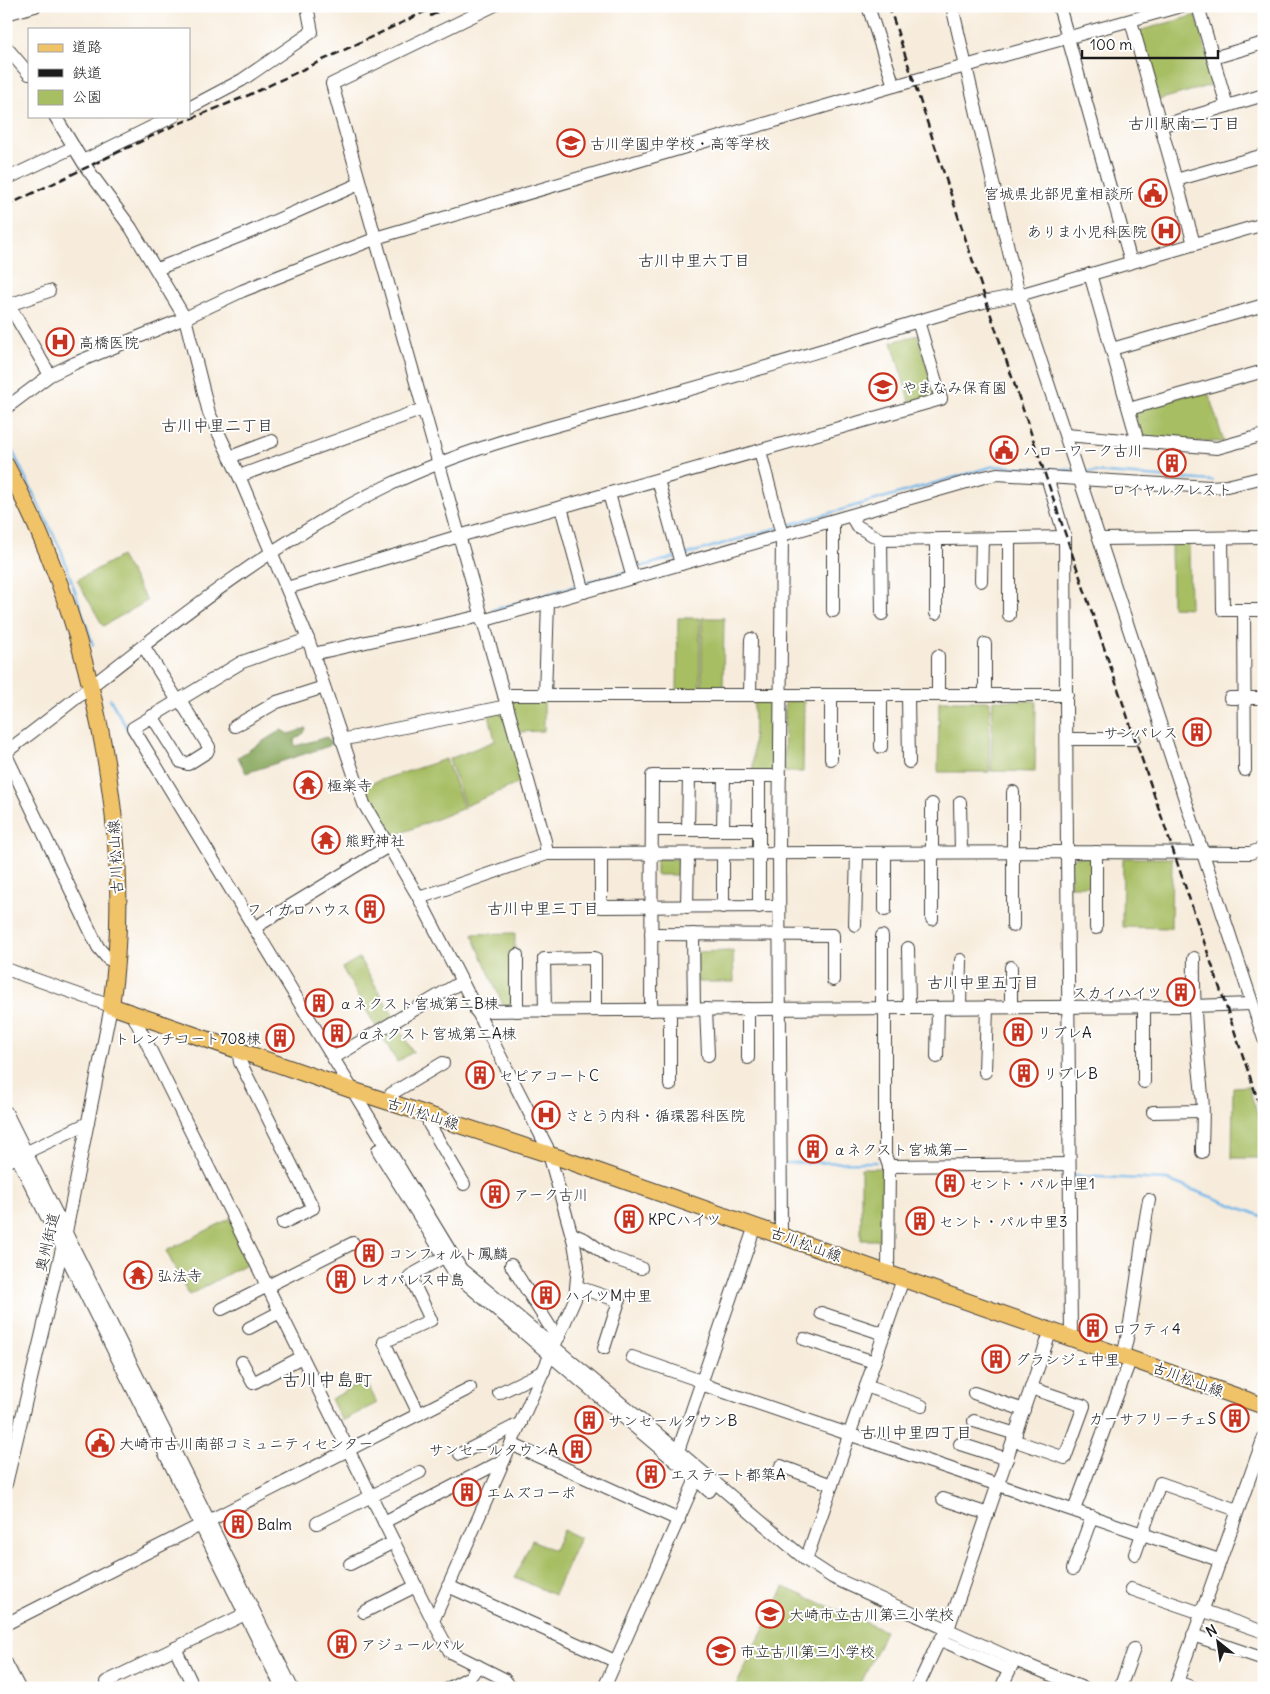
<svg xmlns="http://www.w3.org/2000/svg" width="1270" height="1694" font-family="Delius,'Klee One',sans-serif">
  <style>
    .green { fill: #a7be63; stroke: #626d40 }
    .forest { fill: #85a559; stroke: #50603a }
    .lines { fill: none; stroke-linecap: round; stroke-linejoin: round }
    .stream { stroke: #74b7e9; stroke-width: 2.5 }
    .minor-casing { stroke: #3d3b39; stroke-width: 14 }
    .major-casing { stroke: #3d3b39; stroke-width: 18 }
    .minor { stroke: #fff; stroke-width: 12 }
    .major { stroke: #f1c369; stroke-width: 16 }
    .rail { stroke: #1c1c1c; stroke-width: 2.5; stroke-dasharray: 8 4; stroke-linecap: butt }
    .labels { text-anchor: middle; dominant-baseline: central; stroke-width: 4; stroke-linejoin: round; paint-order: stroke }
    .poi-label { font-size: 15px; fill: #1c1c1c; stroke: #fff; text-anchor: start }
    .street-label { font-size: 15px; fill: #1c1c1c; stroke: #fff }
    .neighbourhood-label { font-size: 16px; fill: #1c1c1c; stroke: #fff }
    .quarter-label { font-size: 18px; fill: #1c1c1c; stroke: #fff }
  </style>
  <rect width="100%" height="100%" fill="#fff"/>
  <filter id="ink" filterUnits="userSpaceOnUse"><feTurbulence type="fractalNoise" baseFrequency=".02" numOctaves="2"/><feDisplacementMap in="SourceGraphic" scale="10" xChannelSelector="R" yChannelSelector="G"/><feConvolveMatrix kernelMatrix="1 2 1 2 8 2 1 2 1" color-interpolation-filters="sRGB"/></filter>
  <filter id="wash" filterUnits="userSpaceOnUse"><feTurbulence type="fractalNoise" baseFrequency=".0096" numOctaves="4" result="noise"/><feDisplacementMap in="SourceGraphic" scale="20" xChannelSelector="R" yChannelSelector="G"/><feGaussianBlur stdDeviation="1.12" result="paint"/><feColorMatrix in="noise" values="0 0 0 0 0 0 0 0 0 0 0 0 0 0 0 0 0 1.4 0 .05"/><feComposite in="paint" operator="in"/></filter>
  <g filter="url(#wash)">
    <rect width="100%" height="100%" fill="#f7ecdb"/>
    <g class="green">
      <path d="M1196,15L1215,84L1158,100L1138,31Z"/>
      <path d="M918,335L935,397L910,404L892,342Z"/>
      <path d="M1207,389L1224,442L1142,440L1133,411Z"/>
      <path d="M1171,541H1186L1189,544L1190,608L1172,607Z"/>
      <path d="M121,556L147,601L103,626L77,580Z"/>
      <path d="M678,618H700V690H677Z"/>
      <path d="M702,618H724L723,690H702Z"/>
      <path d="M510,699H544V731L518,732Z"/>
      <path d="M993,700L1036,701L1035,772L991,771Z"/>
      <path d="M754,701H777L776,773L753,772Z"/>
      <path d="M785,701H804L803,772H784Z"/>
      <path d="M939,701H990L989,772H938Z"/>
      <path d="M506,710L524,781L465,806L449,759L495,741L489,714Z"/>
      <path d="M446,759L464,808L389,838L381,827L362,786Z"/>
      <path d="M1075,857H1093V886H1070V862Z"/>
      <path d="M1123,858H1172L1171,928L1122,927Z"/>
      <path d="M656,859H684L683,875H656Z"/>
      <path d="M515,933L514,1006L504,1007L472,934Z"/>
      <path d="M733,951L734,982H697V952Z"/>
      <path d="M359,958L394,1017L376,1027L342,968Z"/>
      <path d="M398,1026L413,1052L397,1062L381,1035Z"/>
      <path d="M1248,1086L1264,1133V1158H1232L1233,1087Z"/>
      <path d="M861,1168H878L886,1171L884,1240H861Z"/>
      <path d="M231,1218L252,1261L189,1295L166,1251Z"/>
      <path d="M366,1381L377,1403L342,1421L331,1399Z"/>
      <path d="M563,1530L580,1538L554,1595L515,1577L532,1540L554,1550Z"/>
      <path d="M784,1587L885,1631L859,1688H735Z"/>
    </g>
    <path class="forest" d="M306,728L304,733L294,740L295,746L327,737L331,744L329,746L246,773L238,757L281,730L289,734Z"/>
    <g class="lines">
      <g class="stream">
        <path d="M6,429L11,448L61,550L93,645"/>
        <path d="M1081,471L1213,481"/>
        <path d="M1252,474L1264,470"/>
        <path d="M785,526L994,466L1073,470"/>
        <path d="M684,555L777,528"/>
        <path d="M633,569L676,557"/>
        <path d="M585,583L626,572"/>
        <path d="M493,610L578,585"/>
        <path d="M110,699L128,730"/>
        <path d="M786,1163L876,1162"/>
        <path d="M1074,1176L1167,1180L1264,1217"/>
      </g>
    </g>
  </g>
  <g filter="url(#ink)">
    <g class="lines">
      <g class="minor-casing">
        <g id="minor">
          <path d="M493,6L332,84L545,841L547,854"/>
          <path d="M868,6L894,86"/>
          <path d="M952,6L1019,295L1264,1039"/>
          <path d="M1059,6L1131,262"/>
          <path d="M1198,6L1227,106"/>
          <path d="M6,14L35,6"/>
          <path d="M1131,21L1194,244"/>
          <path d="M6,47L29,74"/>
          <path d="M1213,58L1264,43"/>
          <path d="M189,108L242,80L312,32L307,6"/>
          <path d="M55,116L86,167L131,228L185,318L209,413L239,476L308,639L364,804L419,898L547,1147L574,1243L578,1266L575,1299L433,1621L450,1652L504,1679L511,1688"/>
          <path d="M1160,126L1264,95"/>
          <path d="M83,161L174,116"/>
          <path d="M6,179L74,147"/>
          <path d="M1176,180L1264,155"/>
          <path d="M157,269L250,232L359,184"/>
          <path d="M1090,274L1138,442"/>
          <path d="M6,300L50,375"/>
          <path d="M9,305L49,291"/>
          <path d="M1112,349L1264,305"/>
          <path d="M6,408L50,375L75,363L185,318L242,291L382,236L894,86L1181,6"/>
          <path d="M1129,409L1264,371"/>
          <path d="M1066,435L1217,448L1264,435"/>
          <path d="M760,451L782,535L779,853L781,1235"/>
          <path d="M230,457L272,441"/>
          <path d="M239,476L423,409"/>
          <path d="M1047,477L1210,487L1227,486L1264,477"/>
          <path d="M658,480L681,564"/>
          <path d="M609,494L633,578"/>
          <path d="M561,507L584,592"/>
          <path d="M851,516L857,526L881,540L1065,537"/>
          <path d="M833,521V611"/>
          <path d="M1222,538L1223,610H1264"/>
          <path d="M1100,539L1264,537"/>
          <path d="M881,540L882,614"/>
          <path d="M981,581L982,539"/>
          <path d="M287,588L459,536L941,399L918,321"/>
          <path d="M1244,610L1245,770"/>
          <path d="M936,613V540"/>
          <path d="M1009,615V538"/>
          <path d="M482,621L984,477L997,474L1047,477L1065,537L1067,852L1250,853L1264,848"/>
          <path d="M308,639L242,662L133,728L461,1269L678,1451"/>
          <path d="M144,647L178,701"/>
          <path d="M313,654L481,616"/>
          <path d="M504,695H1067"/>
          <path d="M545,695L548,602"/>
          <path d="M750,695L751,639"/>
          <path d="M831,695V759"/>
          <path d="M881,695V747"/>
          <path d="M908,695L909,762"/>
          <path d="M938,695V656"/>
          <path d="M985,695V644"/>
          <path d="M1230,698H1264"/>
          <path d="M152,716L181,762L188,764L207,752L209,747L180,700"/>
          <path d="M235,726L277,702L324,687"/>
          <path d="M1067,739H1134"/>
          <path d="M341,740L507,706"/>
          <path d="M6,752C129,660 248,553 387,486C477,442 577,421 673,394C777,365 879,332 983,302L1019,295L1264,224"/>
          <path d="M6,755L98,947L108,959L117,961"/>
          <path d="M759,776V907"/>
          <path d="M1013,792V926"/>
          <path d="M960,802L961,852"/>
          <path d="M932,804V919"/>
          <path d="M652,830H759"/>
          <path d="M688,830L689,776"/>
          <path d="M723,830L724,776"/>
          <path d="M601,854V907L779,906"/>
          <path d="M419,898L547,854L1067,852L1071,1337"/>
          <path d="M687,907L688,854"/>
          <path d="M723,907V854"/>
          <path d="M885,910V853"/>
          <path d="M855,925L857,853"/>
          <path d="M254,928L387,847"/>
          <path d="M1096,928V852"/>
          <path d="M651,934L833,935V980"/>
          <path d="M693,934L694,1009"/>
          <path d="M882,936V1008"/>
          <path d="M908,948L909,1008"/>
          <path d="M517,955V1011"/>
          <path d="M1194,958C1193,1004 1197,1049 1202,1095C1204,1110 1202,1135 1202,1152"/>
          <path d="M1011,967V1007"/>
          <path d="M6,969L111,1006L66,1232L6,1484"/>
          <path d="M1144,1006V1082"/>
          <path d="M960,1007L961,960"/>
          <path d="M885,1008V1155L889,1166L888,1273"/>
          <path d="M706,1009L708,1055"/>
          <path d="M651,1010L652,776H780"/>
          <path d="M670,1010V1085"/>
          <path d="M476,1011L1193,1006L1251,1004"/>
          <path d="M545,1011L544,959L595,958V1010"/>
          <path d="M132,1013L433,1621"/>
          <path d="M238,1049L240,1062L313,1208L283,1223"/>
          <path d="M937,1057L938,1008"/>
          <path d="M333,1058L461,982"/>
          <path d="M748,1058V1009"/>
          <path d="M985,1072L987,1007"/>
          <path d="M388,1102L391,1094L443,1063"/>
          <path d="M6,1112L292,1688"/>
          <path d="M1153,1112L1201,1111"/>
          <path d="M428,1115L429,1124L464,1184"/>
          <path d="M6,1135L282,1688"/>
          <path d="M378,1150L456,1275L696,1479"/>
          <path d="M6,1162L88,1123"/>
          <path d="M889,1166L1069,1164"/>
          <path d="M755,1226L678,1451L806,1560L832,1577L1015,1660L1083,1688"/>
          <path d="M572,1234L586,1240L609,1257L641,1268"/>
          <path d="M511,1265L554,1333L559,1337"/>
          <path d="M578,1287L619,1301L604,1348"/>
          <path d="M222,1309L353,1243"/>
          <path d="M821,1313L884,1334"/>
          <path d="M249,1328L280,1312"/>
          <path d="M804,1339L874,1362"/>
          <path d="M1123,1356C1136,1305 1139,1252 1149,1200"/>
          <path d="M632,1357L701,1381"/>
          <path d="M242,1362L253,1383L302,1357"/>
          <path d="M701,1384L1219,1560"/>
          <path d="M866,1386L922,1406"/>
          <path d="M499,1393L544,1371"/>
          <path d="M974,1393L1024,1410"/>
          <path d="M419,1414L384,1342L431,1320L410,1276L451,1253"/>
          <path d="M974,1421L1016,1434"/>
          <path d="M1013,1440L1065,1458L1084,1406L1031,1388"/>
          <path d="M511,1444L679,1520"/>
          <path d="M960,1444L1007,1459"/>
          <path d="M460,1454L521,1423"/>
          <path d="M779,1473L781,1466L832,1485"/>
          <path d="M943,1499L988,1514"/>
          <path d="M1074,1510L1131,1358"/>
          <path d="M384,1522L504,1460"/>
          <path d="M317,1523L420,1472"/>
          <path d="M1135,1554L1160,1483L1237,1510"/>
          <path d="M806,1560L903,1279"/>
          <path d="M350,1564L394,1542"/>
          <path d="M1073,1569L1092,1516"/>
          <path d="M448,1586L615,1661"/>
          <path d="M1131,1589L1201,1613"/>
          <path d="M1201,1610L1264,1632"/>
          <path d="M364,1612L416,1586"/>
          <path d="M6,1624L470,1388"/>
          <path d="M1193,1635L1264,1659"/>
          <path d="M941,1640L1009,1670"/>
          <path d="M175,1648L194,1688"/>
          <path d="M6,1663L19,1688"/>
          <path d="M1177,1682L1194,1688"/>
          <path d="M109,1688L106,1682L245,1614"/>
          <path d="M449,1688L470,1677L478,1666"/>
          <path d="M604,1688L696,1479L709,1491L715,1482"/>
          <path d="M917,1688L937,1645L948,1629L1051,1330"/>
          <path d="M1001,1688L1013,1663"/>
          <path d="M1120,1688L1134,1649"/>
          <path d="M1175,1688L1264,1437"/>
        </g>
      </g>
      <g class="major-casing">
        <path id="major" d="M6,465C90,619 137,831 111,1006L352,1090L560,1158L1264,1406"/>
      </g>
      <use href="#minor" class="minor"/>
      <use href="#major" class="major"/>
      <g class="rail">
        <path d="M889,6L982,289L1264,1118"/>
        <path d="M430,16L451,6"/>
        <path d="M6,206L173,126L249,95L437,6"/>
      </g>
    </g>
  </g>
  <defs>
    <g id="school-ring" transform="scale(1.4375)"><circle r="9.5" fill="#fff" stroke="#c8321e" stroke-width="1.5"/><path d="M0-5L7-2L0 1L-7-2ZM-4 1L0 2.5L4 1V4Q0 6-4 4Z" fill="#c8321e"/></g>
    <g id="civic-ring" transform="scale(1.4375)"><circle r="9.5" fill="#fff" stroke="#c8321e" stroke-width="1.5"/><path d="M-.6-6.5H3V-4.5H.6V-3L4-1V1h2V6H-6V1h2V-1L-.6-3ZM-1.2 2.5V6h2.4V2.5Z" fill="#c8321e"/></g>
    <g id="hospital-ring" transform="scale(1.4375)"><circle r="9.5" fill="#fff" stroke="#c8321e" stroke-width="1.5"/><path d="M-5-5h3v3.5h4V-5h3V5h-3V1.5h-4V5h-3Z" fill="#c8321e"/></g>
    <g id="building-ring" transform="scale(1.4375)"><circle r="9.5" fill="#fff" stroke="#c8321e" stroke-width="1.5"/><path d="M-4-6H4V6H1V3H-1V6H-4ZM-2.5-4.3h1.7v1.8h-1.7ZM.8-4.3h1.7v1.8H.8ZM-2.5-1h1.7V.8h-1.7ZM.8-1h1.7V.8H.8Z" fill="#c8321e"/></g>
    <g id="temple-ring" transform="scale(1.4375)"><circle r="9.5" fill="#fff" stroke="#c8321e" stroke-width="1.5"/><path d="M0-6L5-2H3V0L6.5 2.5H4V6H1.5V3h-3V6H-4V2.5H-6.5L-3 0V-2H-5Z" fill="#c8321e"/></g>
  </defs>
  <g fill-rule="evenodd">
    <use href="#school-ring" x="571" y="143"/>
    <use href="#civic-ring" x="1153" y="193"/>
    <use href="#hospital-ring" x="1166" y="231"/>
    <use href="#hospital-ring" x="60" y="342"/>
    <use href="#school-ring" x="883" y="387"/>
    <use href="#civic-ring" x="1004" y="450"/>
    <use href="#building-ring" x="1172" y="463"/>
    <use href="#building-ring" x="1197" y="732"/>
    <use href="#temple-ring" x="308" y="785"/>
    <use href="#temple-ring" x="326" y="840"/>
    <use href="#building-ring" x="370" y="909"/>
    <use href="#building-ring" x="1181" y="992"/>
    <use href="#building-ring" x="319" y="1003"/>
    <use href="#building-ring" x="1018" y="1032"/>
    <use href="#building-ring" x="337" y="1033"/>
    <use href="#building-ring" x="280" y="1038"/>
    <use href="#building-ring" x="1024" y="1073"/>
    <use href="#building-ring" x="480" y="1075"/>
    <use href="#hospital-ring" x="546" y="1115"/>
    <use href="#building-ring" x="813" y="1149"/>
    <use href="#building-ring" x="950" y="1183"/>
    <use href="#building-ring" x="495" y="1194"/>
    <use href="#building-ring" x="629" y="1219"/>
    <use href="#building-ring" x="920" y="1221"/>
    <use href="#building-ring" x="369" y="1253"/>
    <use href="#temple-ring" x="138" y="1275"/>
    <use href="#building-ring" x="341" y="1279"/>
    <use href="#building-ring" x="546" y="1295"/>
    <use href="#building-ring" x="1093" y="1328"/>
    <use href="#building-ring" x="996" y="1359"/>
    <use href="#building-ring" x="1235" y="1418"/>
    <use href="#building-ring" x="589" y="1420"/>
    <use href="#civic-ring" x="100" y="1443"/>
    <use href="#building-ring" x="577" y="1449"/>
    <use href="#building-ring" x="651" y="1474"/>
    <use href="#building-ring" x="467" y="1492"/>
    <use href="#building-ring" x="238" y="1524"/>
    <use href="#school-ring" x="770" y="1614"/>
    <use href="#building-ring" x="342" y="1644"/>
    <use href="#school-ring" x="721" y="1651"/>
  </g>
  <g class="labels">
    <g class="poi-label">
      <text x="590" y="143">古川学園中学校・高等学校</text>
      <text x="1134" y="193" text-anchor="end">宮城県北部児童相談所</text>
      <text x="1147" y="231" text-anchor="end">ありま小児科医院</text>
      <text x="79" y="342">高橋医院</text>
      <text x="902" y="387">やまなみ保育園</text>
      <text x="1023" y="450">ハローワーク古川</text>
      <text x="1172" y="489" text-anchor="middle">ロイヤルクレスト</text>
      <text x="1178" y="732" text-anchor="end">サンパレス</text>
      <text x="327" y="785">極楽寺</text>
      <text x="345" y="840">熊野神社</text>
      <text x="351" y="909" text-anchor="end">フィガロハウス</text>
      <text x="1162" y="992" text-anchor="end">スカイハイツ</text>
      <text x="338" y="1003">αネクスト宮城第二B棟</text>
      <text x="1037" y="1032">リブレA</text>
      <text x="356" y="1033">αネクスト宮城第二A棟</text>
      <text x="261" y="1038" text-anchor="end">トレンチコート708棟</text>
      <text x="1043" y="1073">リブレB</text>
      <text x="499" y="1075">セピアコートC</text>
      <text x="565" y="1115">さとう内科・循環器科医院</text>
      <text x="832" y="1149">αネクスト宮城第一</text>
      <text x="969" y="1183">セント・パル中里1</text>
      <text x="514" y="1194">アーク古川</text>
      <text x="648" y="1219">KPCハイツ</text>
      <text x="939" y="1221">セント・パル中里3</text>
      <text x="388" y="1253">コンフォルト鳳麟</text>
      <text x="157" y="1275">弘法寺</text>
      <text x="360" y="1279">レオパレス中島</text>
      <text x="565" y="1295">ハイツM中里</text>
      <text x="1112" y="1328">ロフティ4</text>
      <text x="1015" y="1359">グランジェ中里</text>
      <text x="1216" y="1418" text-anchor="end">カーサフリーチェS</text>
      <text x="608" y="1420">サンセールタウンB</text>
      <text x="119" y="1443">大崎市古川南部コミュニティセンター</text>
      <text x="558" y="1449" text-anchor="end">サンセールタウンA</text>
      <text x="670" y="1474">エステート都築A</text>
      <text x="486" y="1492">エムズコーポ</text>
      <text x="257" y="1524">Balm</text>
      <text x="789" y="1614">大崎市立古川第三小学校</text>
      <text x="361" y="1644">アジュールパル</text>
      <text x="740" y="1651">市立古川第三小学校</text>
    </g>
    <g class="street-label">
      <text transform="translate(115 857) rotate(-93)">古川松山線</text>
      <text transform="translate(423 1113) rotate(18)">古川松山線</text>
      <text transform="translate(47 1242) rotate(-77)">奥州街道</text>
      <text transform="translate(806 1244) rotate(20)">古川松山線</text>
      <text transform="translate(1188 1379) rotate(20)">古川松山線</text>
    </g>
    <g class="neighbourhood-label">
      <text x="1184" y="123">古川駅南二丁目</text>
      <text x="694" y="260">古川中里六丁目</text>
      <text x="217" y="425">古川中里二丁目</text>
      <text x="543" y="908">古川中里三丁目</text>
      <text x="983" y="982">古川中里五丁目</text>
      <text x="916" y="1432">古川中里四丁目</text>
    </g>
    <g class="quarter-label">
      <text x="327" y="1379">古川中島町</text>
    </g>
  </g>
  <rect width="1270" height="1694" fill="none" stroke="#fff" stroke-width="25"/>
  <rect x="28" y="28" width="162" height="90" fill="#ffffff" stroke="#a4a4a4"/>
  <rect x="38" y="44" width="25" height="8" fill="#f1c369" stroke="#a4a4a4"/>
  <text x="72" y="52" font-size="15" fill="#1c1c1c">道路</text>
  <rect x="38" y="69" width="25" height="8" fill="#1c1c1c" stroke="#a4a4a4"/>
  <text x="72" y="78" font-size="15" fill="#1c1c1c">鉄道</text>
  <rect x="38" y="90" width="25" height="15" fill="#a7be63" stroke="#a4a4a4"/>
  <text x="72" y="102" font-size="15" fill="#1c1c1c">公園</text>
  <g transform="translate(1218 1642) rotate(330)" stroke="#ffffff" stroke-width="4" paint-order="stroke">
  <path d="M0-4L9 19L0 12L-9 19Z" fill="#1c1c1c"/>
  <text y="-8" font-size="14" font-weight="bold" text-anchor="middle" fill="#1c1c1c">N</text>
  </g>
  <path d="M1082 50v8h136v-8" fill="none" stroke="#1c1c1c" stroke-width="2.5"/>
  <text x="1090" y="50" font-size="15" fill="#1c1c1c" stroke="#ffffff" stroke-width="4" paint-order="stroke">100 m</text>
</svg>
